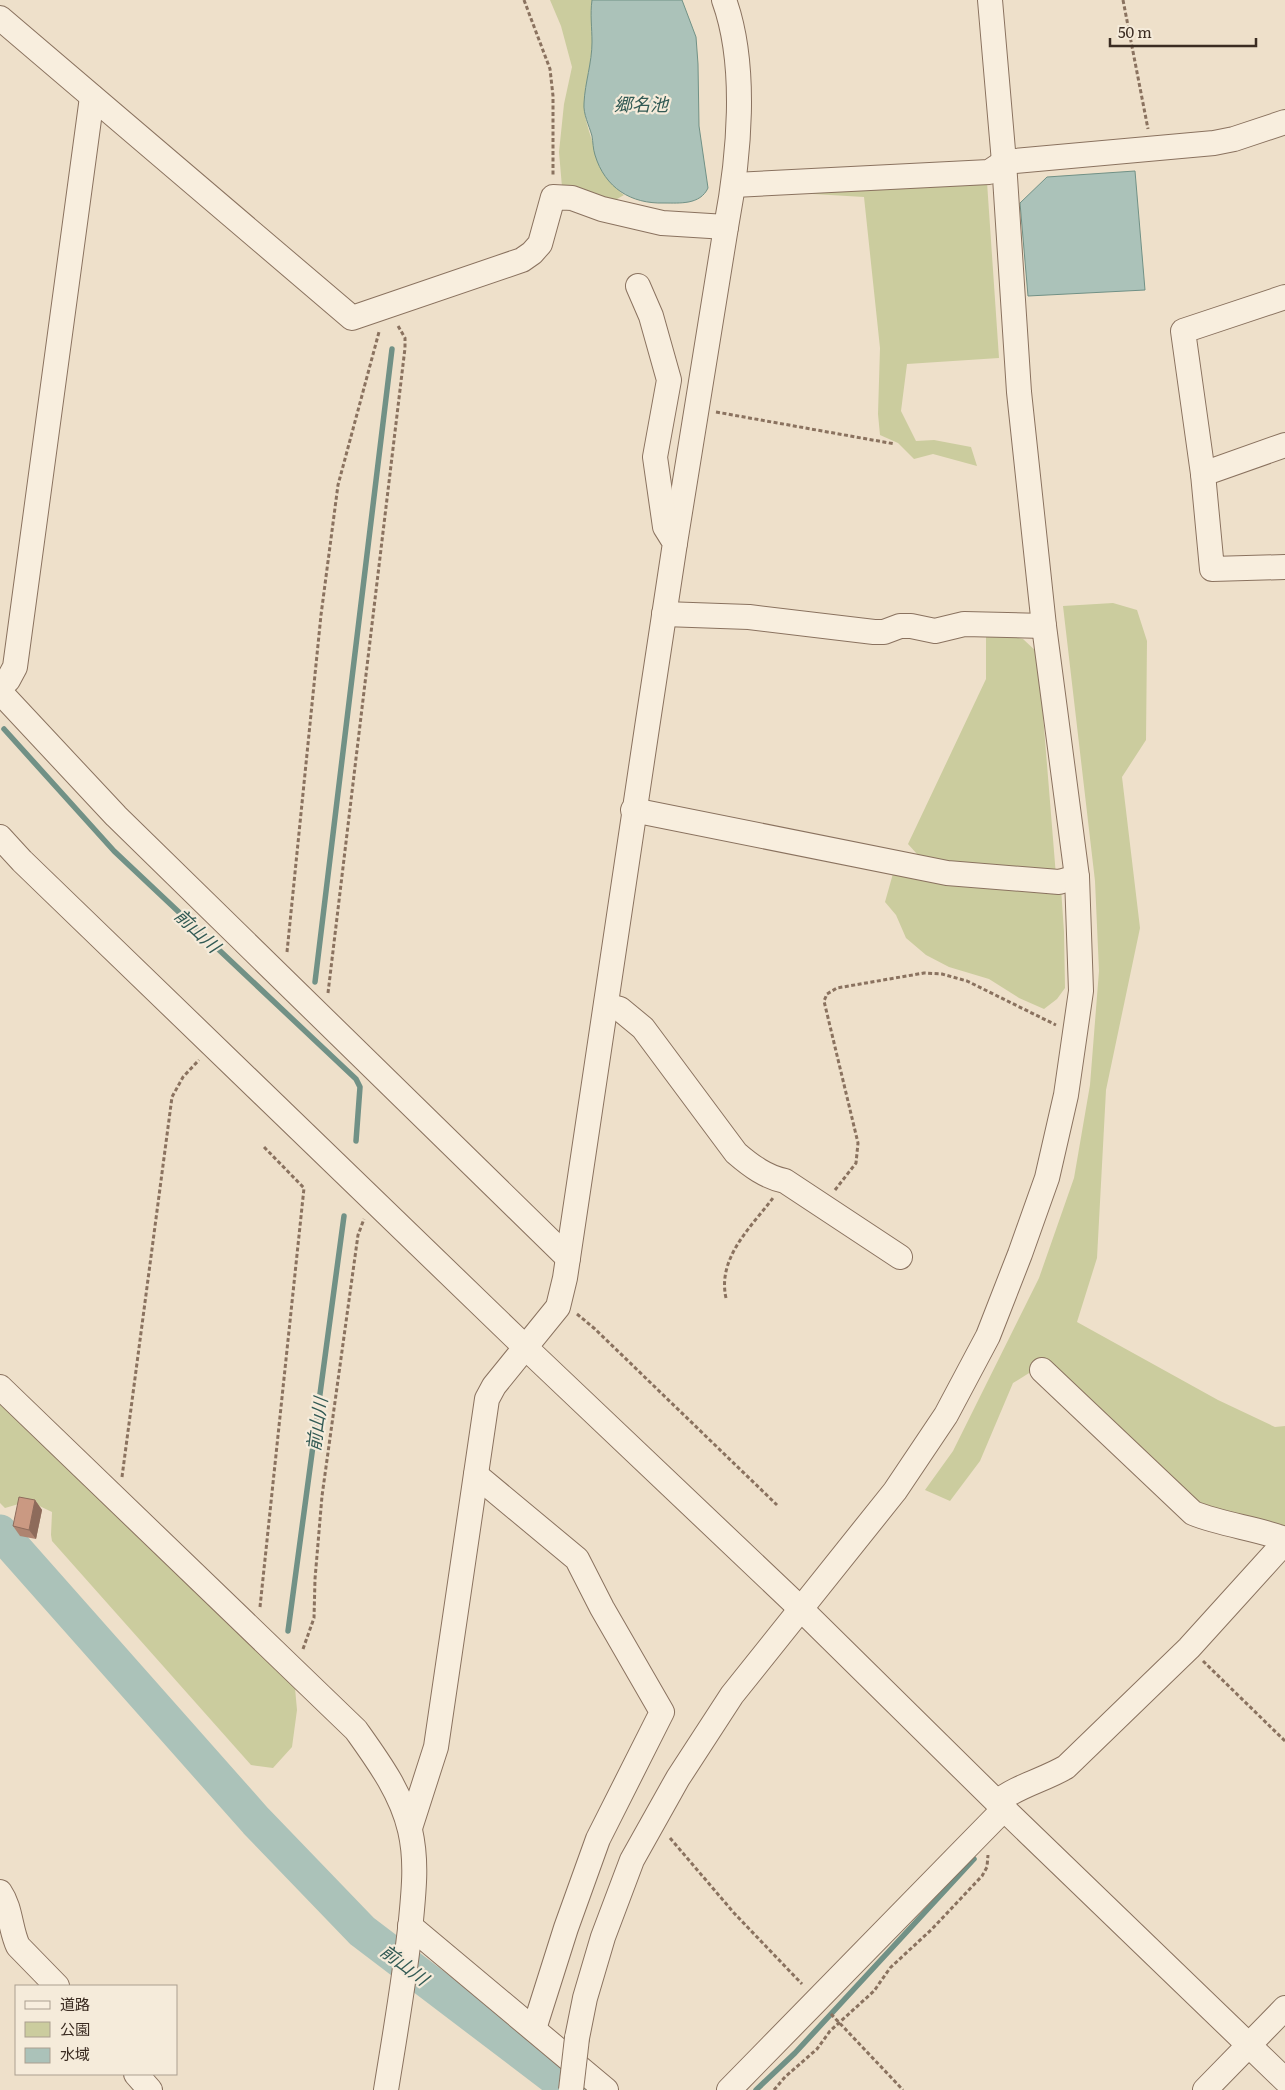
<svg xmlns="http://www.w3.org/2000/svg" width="1285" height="2090" font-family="Literata,'Noto Sans JP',serif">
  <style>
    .green { fill: #cbcc9e }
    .water { fill: #abc2b9; stroke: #719186 }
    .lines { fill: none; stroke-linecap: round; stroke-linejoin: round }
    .stream { stroke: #719186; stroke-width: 5.5 }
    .river { stroke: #abc2b9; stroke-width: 35 }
    .minor-casing { stroke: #8a725f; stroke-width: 26 }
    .path { stroke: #8a725f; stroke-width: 3; stroke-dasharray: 4 2.5; stroke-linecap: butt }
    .minor { stroke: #f8eede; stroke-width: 24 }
    .minor-bridge-casing { stroke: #8a725f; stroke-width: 26; stroke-linecap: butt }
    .minor-bridge { stroke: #f8eede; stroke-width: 24 }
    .wall { fill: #ae8470 }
    .shaded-wall { fill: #8d6b5b }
    .building { fill: #ca9982; stroke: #8d6b5b }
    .labels { text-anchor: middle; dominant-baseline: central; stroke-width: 4.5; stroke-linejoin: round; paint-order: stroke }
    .water-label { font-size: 18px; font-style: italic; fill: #325a54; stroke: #f5ebda }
  </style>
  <rect width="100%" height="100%" fill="#eee0ca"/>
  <g class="green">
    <path d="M550,0H592C591,14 592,28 592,42C592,63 585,82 584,103C583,125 606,183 624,195L603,207L562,187L559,152L564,104L572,67L561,26Z"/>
    <path d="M987,182L999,358L907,364L901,411L916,441L934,440L971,447L977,466L933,454L914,459L898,443L880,435L878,414L880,348L864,197L813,194L809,188Z"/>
    <path d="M1113,603L1137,610L1147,641L1146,740L1122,777L1140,928L1106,1090L1097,1258L1077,1322L1218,1400L1275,1427L1285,1426V1526L1265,1527L1200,1511L1045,1363L1013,1383L980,1461L950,1501L925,1490L953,1451L1039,1278L1074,1178L1090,1085L1099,971L1095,881L1063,606Z"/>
    <path d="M986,631L1023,639L1038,653L1056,876L926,864L908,844L986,679Z"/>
    <path d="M894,870L1061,888L1064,932L1065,988L1057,999L1044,1009L1019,998L989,979L949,967L926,955L906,938L896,915L885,902Z"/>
    <path d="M0,1402L295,1688L297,1710L292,1747L273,1768L251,1765L52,1541L51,1535L52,1512L29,1501L5,1508L0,1503Z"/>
  </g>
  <g class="water">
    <path d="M592,0H682L696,37L698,64L699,126L708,188C700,205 680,203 664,203C631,204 605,188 595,155C593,149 593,142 592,136C589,125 583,114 584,103C585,82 592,63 592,42C592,28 590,14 592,0Z"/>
    <path d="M1135,171L1145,290L1028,296L1020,203L1047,177Z"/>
  </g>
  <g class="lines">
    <g class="stream">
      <path d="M4,729L114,851L356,1079L360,1087L356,1141"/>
      <path d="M315,982L392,349"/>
      <path d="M288,1631L344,1216"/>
      <path d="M256,1821L258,1806"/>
      <path d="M756,2090L795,2053L974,1859"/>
    </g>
    <path class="river" d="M0,1532L256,1821L362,1931L571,2090"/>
    <g class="minor-casing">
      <g id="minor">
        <path d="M0,18L352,318L522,260L532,253L540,244L553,197L572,198L602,209L662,223L726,227C739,158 748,66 724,0"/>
        <path d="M734,185L989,172L1004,162L1214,143L1234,139L1285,122"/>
        <path d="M1285,297L1183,331L1203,474L1212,569L1285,567"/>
        <path d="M1203,474L1285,445"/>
        <path d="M675,543L726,227"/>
        <path d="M664,614L749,617L874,632H884L900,626H911L935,631L964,624L1044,626"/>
        <path d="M0,688L8,680L15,667L92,97"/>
        <path d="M0,692L116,816L568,1258"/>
        <path d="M633,810L947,873L1059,882L1077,877"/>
        <path d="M0,837L22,861L525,1347L801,1609L1004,1809L1285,2080"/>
        <path d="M606,1005L620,1009L643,1028L736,1153C751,1166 766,1177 785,1181L900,1257"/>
        <path d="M1042,1370L1193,1513C1223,1525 1255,1528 1285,1539"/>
        <path d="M0,1387L356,1730C378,1761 401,1792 410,1830C417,1860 414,1889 411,1920C405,1977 395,2034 386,2090"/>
        <path d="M476,1475L577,1559L602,1608L662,1712L598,1839L566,1928L534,2029"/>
        <path d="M997,1802C1017,1786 1044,1780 1066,1767L1189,1648L1285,1542"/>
        <path d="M410,1828L436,1747L487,1399L494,1386L558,1307L565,1278C600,1033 638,788 675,543L665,527L655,457L669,380L651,316L638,286"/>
        <path d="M0,1892C11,1908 10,1929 18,1946L57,1986"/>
        <path d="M410,1926L606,2090"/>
        <path d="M577,2038L585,1998L603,1937L632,1860L678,1778L732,1695L895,1491L946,1415L988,1336L1020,1254L1047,1178L1066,1095L1081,991L1077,877L1044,626L1019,392L1004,162L990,0"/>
        <path d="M136,2074L150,2090"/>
        <path d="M729,2090L1004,1809"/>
        <path d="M1205,2090L1285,2008"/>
      </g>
    </g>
    <g class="path">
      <path d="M524,0L550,69L553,96V176"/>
      <path d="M1123,0L1148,129"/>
      <path d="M716,412L895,444"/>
      <path d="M287,952L321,615L338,485L379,332"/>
      <path d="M328,993L405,348V338L397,324"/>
      <path d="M835,1190L856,1163L858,1143L824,1001L827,994L837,988L924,973L942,974L967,981L1056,1025"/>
      <path d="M726,1298C717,1258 751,1227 773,1198"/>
      <path d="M577,1314L595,1329L777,1505"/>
      <path d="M122,1477L172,1097L183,1077L199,1060"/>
      <path d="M260,1607L304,1188L264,1147"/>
      <path d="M303,1649L314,1618L315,1579L322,1496L358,1235L364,1219"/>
      <path d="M1203,1661L1285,1741"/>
      <path d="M670,1838L734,1913L802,1984"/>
      <path d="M831,2014L903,2090"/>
      <path d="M774,2090L785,2077L817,2049L830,2031L874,1991L890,1968L932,1929L982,1876L987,1867L988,1855"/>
    </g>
    <use href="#minor" class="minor"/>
    <g class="minor-bridge-casing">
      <path id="minor-bridge" d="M571,2090L577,2038"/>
    </g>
    <use href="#minor-bridge" class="minor-bridge"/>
  </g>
  <path class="wall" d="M35,1500L42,1510L36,1539L20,1536L13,1526Z"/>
  <path class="shaded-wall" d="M35,1500L42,1510L36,1539L29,1530Z"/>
  <path class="building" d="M19,1497L35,1500L29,1530L13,1526Z"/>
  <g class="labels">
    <g class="water-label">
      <text x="641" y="103">郷名池</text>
      <text transform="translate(198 930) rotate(43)">前山川</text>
      <text transform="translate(316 1424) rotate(-82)">前山川</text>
      <text transform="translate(405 1964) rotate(37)">前山川</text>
    </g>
  </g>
  <rect x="15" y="1985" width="162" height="90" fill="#f5ebda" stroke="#ab9f90"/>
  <rect x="25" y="2001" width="25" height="8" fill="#f8eede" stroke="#ab9f90"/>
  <text x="60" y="2010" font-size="15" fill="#3b2c22">道路</text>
  <rect x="25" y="2022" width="25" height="15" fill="#cbcc9e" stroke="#ab9f90"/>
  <text x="60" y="2035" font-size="15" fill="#3b2c22">公園</text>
  <rect x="25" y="2048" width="25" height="15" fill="#abc2b9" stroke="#ab9f90"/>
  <text x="60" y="2060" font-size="15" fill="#3b2c22">水域</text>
  <path d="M1110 38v8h146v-8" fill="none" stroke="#3b2c22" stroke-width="2.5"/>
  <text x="1118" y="38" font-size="15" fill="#3b2c22" stroke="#f5ebda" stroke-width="4" paint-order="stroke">50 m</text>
</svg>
